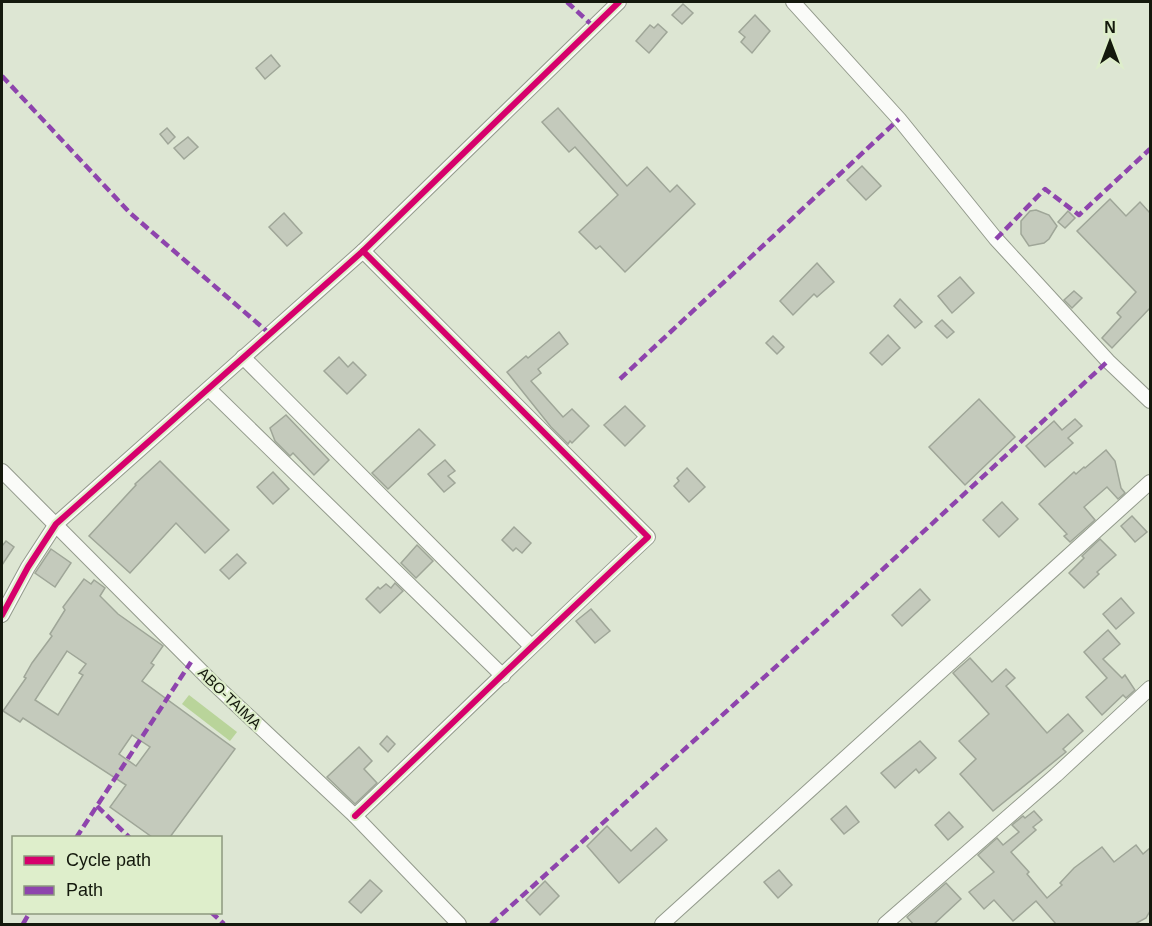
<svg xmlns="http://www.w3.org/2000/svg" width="1152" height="926" font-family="Helvetica,sans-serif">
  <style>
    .water { fill: #b9d49a }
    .building { fill: #c4cabc; stroke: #9fa698; stroke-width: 1.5; fill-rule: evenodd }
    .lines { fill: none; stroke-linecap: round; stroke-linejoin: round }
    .minor-casing { stroke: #939a8c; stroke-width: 16 }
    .minor { stroke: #fafbf8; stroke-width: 14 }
    .quiet { stroke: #8e44ad; stroke-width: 4.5; stroke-dasharray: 9 4.5; stroke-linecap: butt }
    .cycleway-casing { stroke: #deeecb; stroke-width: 10 }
    .cycleway { stroke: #d6006c; stroke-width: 6 }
    .labels { text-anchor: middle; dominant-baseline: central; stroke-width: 4.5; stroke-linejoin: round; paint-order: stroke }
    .street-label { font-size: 15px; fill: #14190d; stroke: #deeecb }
  </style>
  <rect width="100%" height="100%" fill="#dde6d3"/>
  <path class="water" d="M189,695L237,732L230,741L182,704Z"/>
  <g class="building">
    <path d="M683,4L693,13L682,24L672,15Z"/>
    <path d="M755,15L770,31L752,53L741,42L745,37L739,32Z"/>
    <path d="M658,24L667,32L649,53L636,41L650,25L654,28Z"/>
    <path d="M271,55L280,66L265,79L256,68Z"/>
    <path d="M558,108L627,186L647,167L670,192L677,185L695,204L625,272L600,246L596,249L579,232L618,195L575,147L569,152L542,122Z"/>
    <path d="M167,128L175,137L168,144L160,134Z"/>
    <path d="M188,137L198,147L184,159L174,148Z"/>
    <path d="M862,166L881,186L866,200L847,180Z"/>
    <path d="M1110,199L1126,216L1140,202L1150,213V308L1112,348L1102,338L1121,317L1117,313L1136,292L1077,231Z"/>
    <path d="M1036,210L1049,215L1057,226L1049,239L1044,243L1029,246L1021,234V221L1030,211Z"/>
    <path d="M1068,211L1075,218L1065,228L1058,222Z"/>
    <path d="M284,213L302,233L287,246L269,227Z"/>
    <path d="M817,263L834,282L817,297L814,294L793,315L780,301Z"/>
    <path d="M960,277L974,293L952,313L938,296Z"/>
    <path d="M1074,291L1082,298L1072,308L1064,300Z"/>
    <path d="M900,299L922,322L915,328L894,306Z"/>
    <path d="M942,320L954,332L947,338L935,326Z"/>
    <path d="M559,332L568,344L538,369L541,373L531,381L563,417L572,409L589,426L572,443L570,441L568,444L551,427L507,372L526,356L528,358Z"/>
    <path d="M888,335L900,348L882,365L870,353Z"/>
    <path d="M773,336L784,347L777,354L766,343Z"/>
    <path d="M339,357L348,367L353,362L366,375L347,394L324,371Z"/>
    <path d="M979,399L1015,437L965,485L929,447Z"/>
    <path d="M625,406L645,426L625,446L604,425Z"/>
    <path d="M286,415L329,460L314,475L293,453L290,456L275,441L270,428Z"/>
    <path d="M1075,419L1082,426L1068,438L1073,443L1045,467L1026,446L1054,421L1062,430Z"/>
    <path d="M419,429L435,445L388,489L372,473Z"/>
    <path d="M1106,450L1115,461L1121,488L1125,493L1118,499L1107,487L1084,507L1095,520L1070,542L1064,536L1067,534L1039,504L1074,472L1076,474L1084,467L1085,468Z"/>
    <path d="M445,460L455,471L448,476L455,483L444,492L428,474Z"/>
    <path d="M160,461L229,530L205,553L176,523L130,573L89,536L136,485L135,484Z"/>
    <path d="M687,468L705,487L689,502L674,486L679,481L677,478Z"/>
    <path d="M273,472L289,489L273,504L257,487Z"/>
    <path d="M1002,502L1018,519L999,537L983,520Z"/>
    <path d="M1132,516L1147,532L1135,542L1121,526Z"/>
    <path d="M514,527L531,543L522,553L516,548L513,551L502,540Z"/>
    <path d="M1100,539L1116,555L1097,572L1099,574L1084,588L1069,573L1084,558L1082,556Z"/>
    <path d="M6,541L14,547L2,565V546Z"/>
    <path d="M417,545L433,561L416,578L401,563Z"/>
    <path d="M51,549L71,563L55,587L35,573Z"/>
    <path d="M237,554L246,563L229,579L220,570Z"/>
    <path d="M84,579L91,584L94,580L105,588L100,596L118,614L163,646L151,663L154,665L142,681L235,749L170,837H152L110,807L126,785L23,718L20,722L3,711L26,678L24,677L32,663L52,636L50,634L65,610L63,607ZM67,651L86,664L79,673L83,675L58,715L35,700ZM132,735L150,747L136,766L119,754Z"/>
    <path d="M395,583L403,591L380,613L366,599L378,587L380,589L386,584L391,588Z"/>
    <path d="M920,589L930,600L902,626L892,615Z"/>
    <path d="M1121,598L1134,613L1116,629L1103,614Z"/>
    <path d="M591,609L610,631L595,643L576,621Z"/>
    <path d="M1108,630L1120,644L1103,659L1122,678L1125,675L1135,690L1126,698L1123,695L1102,715L1086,697L1107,678L1084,652Z"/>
    <path d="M970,658L992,682L1006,669L1015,678L1006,686L1047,733L1068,714L1083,731L1063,749L1066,752L993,811L960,774L976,759L959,741L989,714L953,673Z"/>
    <path d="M387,736L395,744L388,752L380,744Z"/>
    <path d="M920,741L936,758L919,773L916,769L895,788L881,773Z"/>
    <path d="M359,747L372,761L364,769L377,783L355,804L327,777Z"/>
    <path d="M846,806L859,822L844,834L831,819Z"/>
    <path d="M1034,811L1042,820L1033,827L1036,830L1011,852L1029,872L1027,874L1047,898L1062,885L1060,883L1074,868L1102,847L1114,862L1136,845L1143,854L1150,848V911L1146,918L1135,924H1056L1036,901L1013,921L994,900L984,909L969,892L994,872L978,855L997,838L1003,845L1019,832L1012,825L1023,816L1025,818Z"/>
    <path d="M949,812L963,827L948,840L935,825Z"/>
    <path d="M607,826L631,851L656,828L667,840L619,883L587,846Z"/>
    <path d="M779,870L792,885L778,898L764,882Z"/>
    <path d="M370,880L382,891L361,913L349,902Z"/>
    <path d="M545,881L559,896L540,915L526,900Z"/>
    <path d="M946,883L961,899L934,924H913L907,917Z"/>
  </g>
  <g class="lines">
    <g class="minor-casing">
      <g id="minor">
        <path d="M793,2L899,119L996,239L1108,361L1150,401"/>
        <path d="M243,357L531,646"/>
        <path d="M209,389L503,676"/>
        <path d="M2,471L211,681L355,816L459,924"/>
        <path d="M2,615L28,567L56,524L363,251L619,2"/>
        <path d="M355,816C453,723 549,629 648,537L363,251"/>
        <path d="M662,924L1150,482"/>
        <path d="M885,924L1056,775L1150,688"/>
      </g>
    </g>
    <use href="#minor" class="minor"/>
    <g class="quiet">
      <path d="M567,2L593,26"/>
      <path d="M2,76L130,213L270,334"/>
      <path d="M996,239L1045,189L1079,215L1150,149"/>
      <path d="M620,379L899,119"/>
      <path d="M97,806L130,838"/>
      <path d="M76,838L191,662"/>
      <path d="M211,912L224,924"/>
      <path d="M23,924L30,912"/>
      <path d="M491,924L843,606L1108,361"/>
    </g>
    <g class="cycleway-casing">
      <g id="cycleway">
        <path d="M2,615L28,567L56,524L363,251L619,2"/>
        <path d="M355,816C453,723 549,629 648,537L363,251"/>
      </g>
    </g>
    <use href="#cycleway" class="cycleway"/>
  </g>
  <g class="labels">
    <g class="street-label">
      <text transform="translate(230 698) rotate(44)">ABO-TAIMA</text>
    </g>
  </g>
  <rect width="1152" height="926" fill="none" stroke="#14190d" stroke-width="6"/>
  <rect x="12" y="836" width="210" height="78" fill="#deeecb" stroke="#8d997f" stroke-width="1.5"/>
  <rect x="24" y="856" width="30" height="9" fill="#d6006c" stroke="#8d997f" stroke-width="1.5"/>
  <text x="66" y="866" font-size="18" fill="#14190d">Cycle path</text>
  <rect x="24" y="886" width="30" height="9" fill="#8e44ad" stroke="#8d997f" stroke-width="1.5"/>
  <text x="66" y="896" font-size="18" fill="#14190d">Path</text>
  <g transform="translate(1110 42)" stroke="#deeecb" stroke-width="4.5" paint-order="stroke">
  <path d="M0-4.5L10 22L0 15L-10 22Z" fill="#14190d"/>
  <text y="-9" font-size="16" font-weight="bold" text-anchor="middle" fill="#14190d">N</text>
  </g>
</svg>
